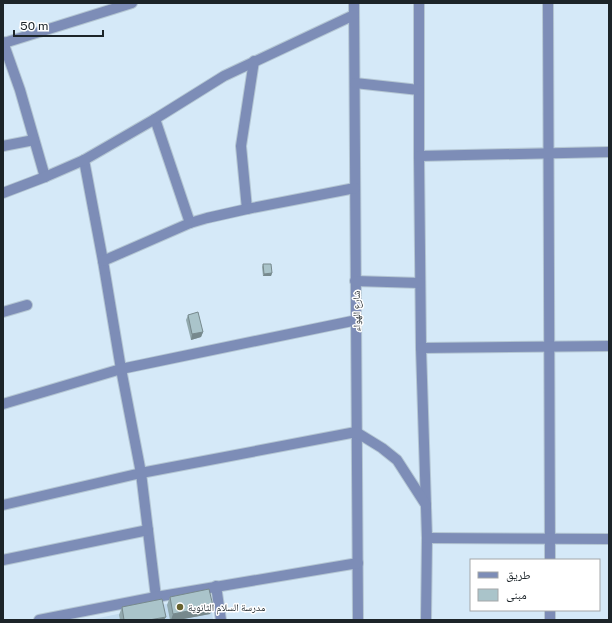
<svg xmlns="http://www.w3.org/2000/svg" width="612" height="623" font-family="'Public Sans','Noto Naskh Arabic',sans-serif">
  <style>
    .built { fill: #c2dbef }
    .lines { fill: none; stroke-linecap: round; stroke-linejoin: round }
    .minor-casing { stroke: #b4c6d3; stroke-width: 12 }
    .minor { stroke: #7d8db7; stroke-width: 10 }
    .wall { fill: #92a9ae }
    .shaded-wall { fill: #77898d }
    .building { fill: #aac4ca; stroke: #77898d }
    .poi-dot { fill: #67622e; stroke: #fff; stroke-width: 1.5 }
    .labels { text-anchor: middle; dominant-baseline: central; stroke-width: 3; stroke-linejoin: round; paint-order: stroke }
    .street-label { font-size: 10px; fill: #1c2429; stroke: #fff }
    .poi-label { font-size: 10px; fill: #1c2429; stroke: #fff; text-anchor: start }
  </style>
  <rect width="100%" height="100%" fill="#d5e9f8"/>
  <path class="built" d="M210,595L213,620H89Z"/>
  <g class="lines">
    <g class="minor-casing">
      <g id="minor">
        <path d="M354,3L358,620"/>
        <path d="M419,3V156L421,348L427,538L426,620"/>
        <path d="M548,3L550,560"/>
        <path d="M3,42L20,90L45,177"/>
        <path d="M4,43L132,3"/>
        <path d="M355,83L419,90"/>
        <path d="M155,119L190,223"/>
        <path d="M3,146L34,140"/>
        <path d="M419,156L609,152"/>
        <path d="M84,160L103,261L121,369L141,473L156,597"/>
        <path d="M3,193L45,177L84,160L155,119L224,76L354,15"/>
        <path d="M247,209L241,146L254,61"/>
        <path d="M103,261L190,223L207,218L247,209L355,188"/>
        <path d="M355,281L420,283"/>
        <path d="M3,312L27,305"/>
        <path d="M421,348L609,346"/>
        <path d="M3,404L121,369L357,320"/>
        <path d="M3,505L141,473L356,432L382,448L397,460L426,505"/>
        <path d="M427,538L609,539"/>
        <path d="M3,560L148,530"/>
        <path d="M216,586L221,620"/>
        <path d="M39,620L156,597L358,563"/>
        <path d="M550,620V610"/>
      </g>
    </g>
    <use href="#minor" class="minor"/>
  </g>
  <g class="wall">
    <path d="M263,264L272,273L271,276H263L262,267Z"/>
    <path d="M188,315L203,332L201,337L191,340L186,320Z"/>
    <path d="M170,597L213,606L210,614L178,620H170L167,605Z"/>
    <path d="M122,607L164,620H120L119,615Z"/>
  </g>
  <g class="shaded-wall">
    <path d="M272,273L271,276H263L264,274Z"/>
    <path d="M203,332L201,337L191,340L192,334Z"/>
    <path d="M213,606L210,614L178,620H171L173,614Z"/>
    <path d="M166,617L164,620H149Z"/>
  </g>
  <g class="building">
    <path d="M263,264H271L272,273L264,274Z"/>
    <path d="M198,312L203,332L192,334L188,315Z"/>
    <path d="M209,589L213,606L173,614L170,597Z"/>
    <path d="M162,599L166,617L149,620H124L122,607Z"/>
  </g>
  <circle class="poi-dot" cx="180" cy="607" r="4"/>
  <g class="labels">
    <g class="street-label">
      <text transform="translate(356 311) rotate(-91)">شارع الهواء</text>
    </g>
    <g class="poi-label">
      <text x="188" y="607">مدرسة السلام الثانوية</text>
    </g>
  </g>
  <rect width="612" height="623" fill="none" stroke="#1c2429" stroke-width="8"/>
  <rect x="470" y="559" width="130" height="52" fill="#ffffff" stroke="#a4a7a9"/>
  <rect x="478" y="572" width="20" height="6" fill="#7d8db7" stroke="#a4a7a9"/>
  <text x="506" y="579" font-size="12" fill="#1c2429">طريق</text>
  <rect x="478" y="589" width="20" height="12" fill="#aac4ca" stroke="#a4a7a9"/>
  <text x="506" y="599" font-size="12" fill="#1c2429">مبنى</text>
  <path d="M14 30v6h89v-6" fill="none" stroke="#1c2429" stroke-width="2"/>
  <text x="20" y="30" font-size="12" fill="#1c2429" stroke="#ffffff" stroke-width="3" paint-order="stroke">50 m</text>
</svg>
